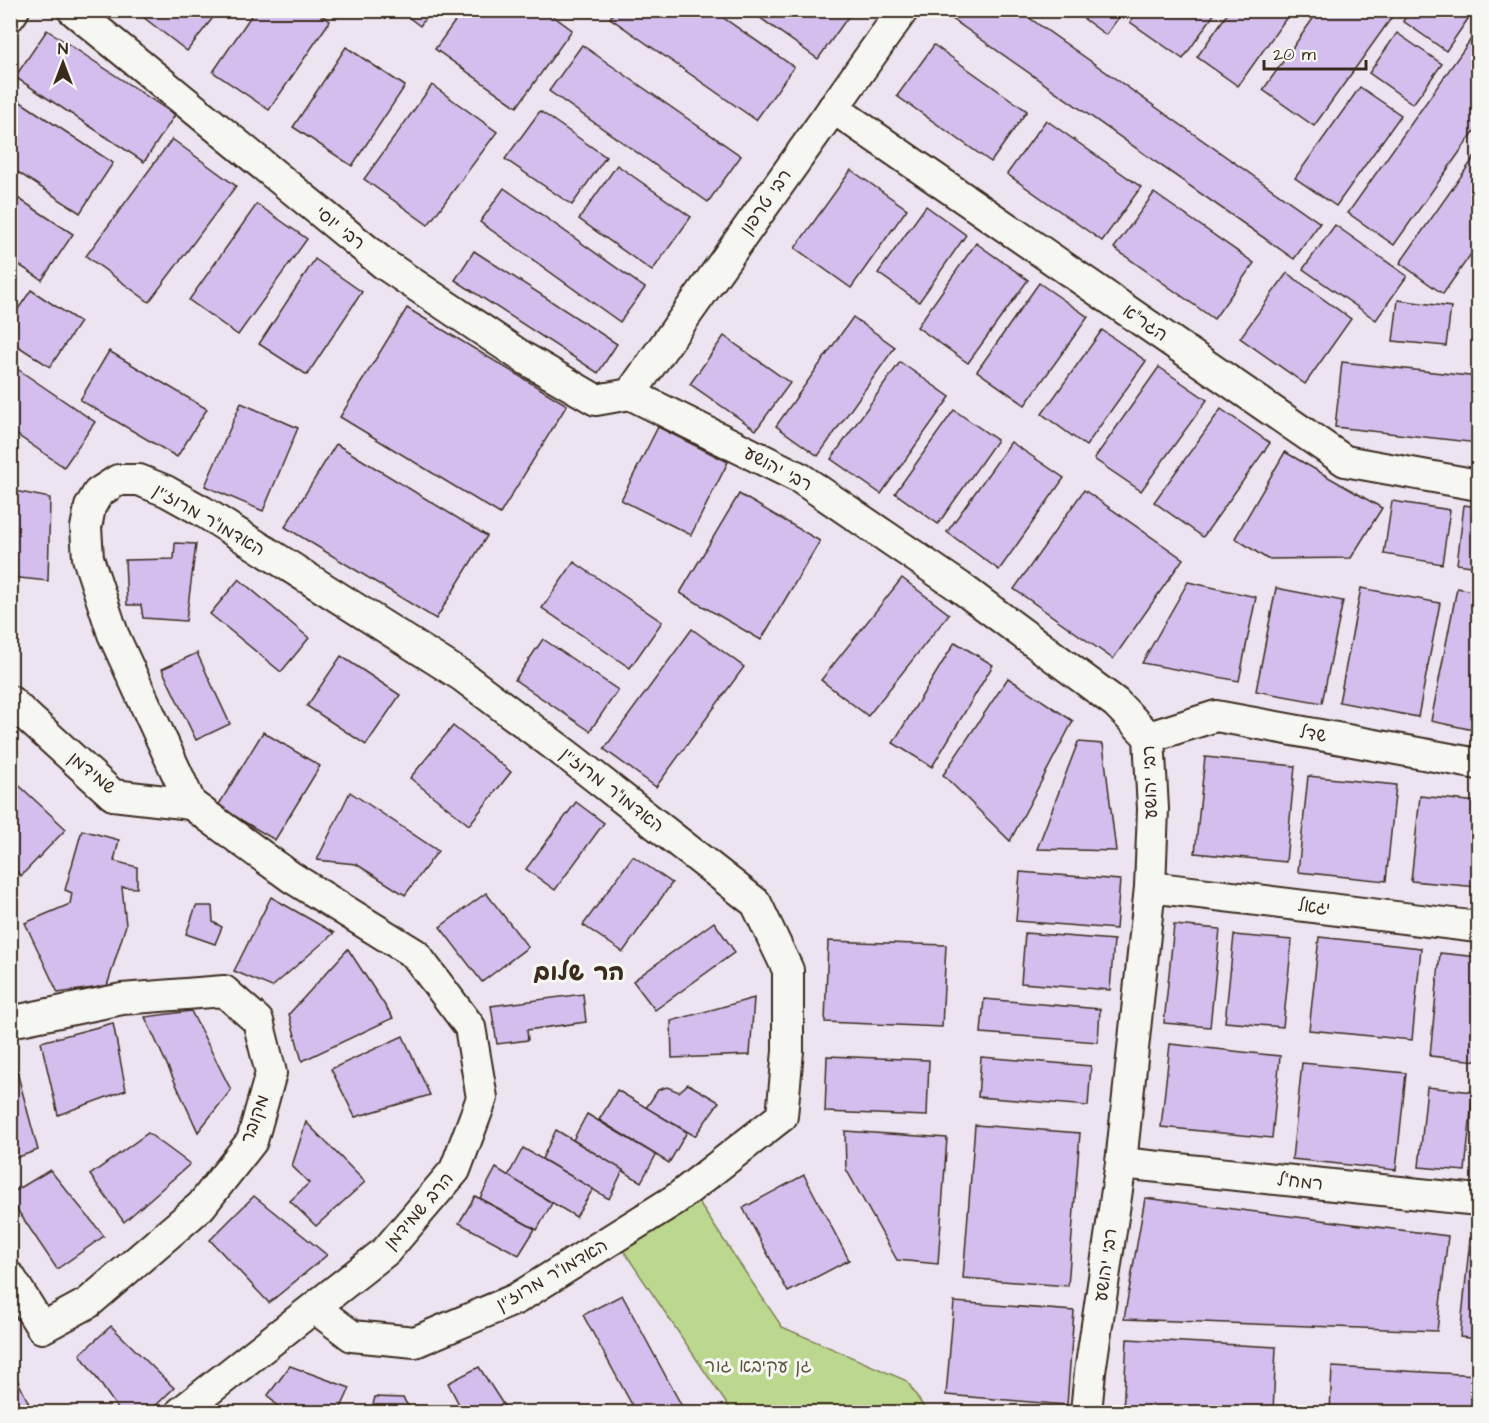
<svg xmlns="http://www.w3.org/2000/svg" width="1489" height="1423" font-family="'Architects Daughter','Playpen Sans Hebrew',sans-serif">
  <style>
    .green { fill: #bcd78e; stroke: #7c8056; stroke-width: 1.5 }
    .building { fill: #d4beee; stroke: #3b2a1e; stroke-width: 1.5 }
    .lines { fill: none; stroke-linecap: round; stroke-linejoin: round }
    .street-casing { stroke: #3b2a1e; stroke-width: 34 }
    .street { stroke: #f6f6f2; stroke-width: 30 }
    .labels { text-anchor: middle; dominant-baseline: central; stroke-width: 6; stroke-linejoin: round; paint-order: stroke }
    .street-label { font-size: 18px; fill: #3b2a1e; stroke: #f6f6f2 }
    .park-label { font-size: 18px; fill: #5b553a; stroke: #f6f6f2 }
    .district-label { font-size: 24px; font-weight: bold; fill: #3b2a1e; stroke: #f6f6f2 }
  </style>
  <rect width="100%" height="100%" fill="#ece5f1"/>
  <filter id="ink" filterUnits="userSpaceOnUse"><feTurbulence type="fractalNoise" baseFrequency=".0167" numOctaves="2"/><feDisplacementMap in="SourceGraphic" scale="12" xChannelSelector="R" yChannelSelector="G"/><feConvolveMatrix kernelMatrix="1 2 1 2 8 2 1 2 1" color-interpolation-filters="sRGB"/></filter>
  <g filter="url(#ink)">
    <path class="green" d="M695,1197L782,1327L907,1381L927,1412H732L623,1250Z"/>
    <g class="building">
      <path d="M134,10H219L187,51Z"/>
      <path d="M255,10H314L330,21L269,110L213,72Z"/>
      <path d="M399,10H431L420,26Z"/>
      <path d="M463,10H545L572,30L517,107L435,49Z"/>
      <path d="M615,10H712L794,67L756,120L610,18Z"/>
      <path d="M749,10H853L818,59Z"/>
      <path d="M952,10H1018L1320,223L1294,259L948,16Z"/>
      <path d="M1072,10H1124L1106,35Z"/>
      <path d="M1138,10H1217L1183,59L1130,22Z"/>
      <path d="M1230,10H1292L1238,86L1197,57Z"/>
      <path d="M1319,10H1397L1314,126L1263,90Z"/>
      <path d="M1410,10H1469L1472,13L1446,51L1403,21Z"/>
      <path d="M1478,29V126L1394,245L1348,213Z"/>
      <path d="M47,30L175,115L144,162L15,77Z"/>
      <path d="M1397,33L1442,64L1413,104L1369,73Z"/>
      <path d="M582,45L741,156L708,202L549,91Z"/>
      <path d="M934,45L1027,111L991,162L897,96Z"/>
      <path d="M346,47L405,86L352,166L293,127Z"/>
      <path d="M432,85L497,132L428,225L364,179Z"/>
      <path d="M1360,87L1401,115L1336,206L1295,178Z"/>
      <path d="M10,95L113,163L80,213L10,167Z"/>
      <path d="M540,111L606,157L572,205L505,159Z"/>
      <path d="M1046,120L1141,187L1102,241L1007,174Z"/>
      <path d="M172,139L236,186L149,302L86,256Z"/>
      <path d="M1478,152V244L1443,294L1400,263Z"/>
      <path d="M617,165L691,217L652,271L579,219Z"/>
      <path d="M851,170L907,209L851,288L795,248Z"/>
      <path d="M504,188L645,288L620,322L480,222Z"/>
      <path d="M10,193L73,234L42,280L10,259Z"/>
      <path d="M1154,193L1254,263L1214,319L1114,248Z"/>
      <path d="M257,204L307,239L238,335L189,300Z"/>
      <path d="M926,206L966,235L919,302L878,273Z"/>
      <path d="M1335,225L1407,276L1376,320L1303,269Z"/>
      <path d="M976,243L1028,280L968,363L917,327Z"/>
      <path d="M474,251L617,344L598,373L455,280Z"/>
      <path d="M315,259L362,292L307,375L259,344Z"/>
      <path d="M1287,273L1351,319L1305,384L1240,338Z"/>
      <path d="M1039,283L1088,317L1025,405L977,371Z"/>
      <path d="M31,290L80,322L50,367L10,341V321Z"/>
      <path d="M1398,300L1451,307L1446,346L1393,341Z"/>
      <path d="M407,308L567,405L500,514L340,417Z"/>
      <path d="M853,317L895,347L818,456L776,426Z"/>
      <path d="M1102,330L1146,361L1086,446L1042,414Z"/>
      <path d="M724,336L790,383L756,430L690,384Z"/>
      <path d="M109,351L207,409L177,457L80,400Z"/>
      <path d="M900,362L950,397L881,494L831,459Z"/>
      <path d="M1342,362L1478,377V443L1335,427Z"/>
      <path d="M10,364L95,422L64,467L10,430Z"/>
      <path d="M1159,367L1207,400L1141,491L1094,459Z"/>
      <path d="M241,403L298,428L263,511L205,486Z"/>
      <path d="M1221,409L1270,443L1203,537L1154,502Z"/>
      <path d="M954,410L997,440L938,524L895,493Z"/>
      <path d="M658,427L728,462L691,535L621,500Z"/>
      <path d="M1011,442L1064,478L999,570L947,532Z"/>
      <path d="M336,444L487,536L436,619L285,527Z"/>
      <path d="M1285,452L1382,508L1351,558L1267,559L1235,538Z"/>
      <path d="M10,490L50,498L48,581L10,577Z"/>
      <path d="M1084,490L1183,559L1113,659L1014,589Z"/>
      <path d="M739,494L820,541L761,640L680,593Z"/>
      <path d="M1392,501L1450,510L1442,564L1384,554Z"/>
      <path d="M1464,505L1478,507V567L1457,564Z"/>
      <path d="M175,543L196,544L186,621L143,618L141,605H127L125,560L174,559Z"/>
      <path d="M574,562L662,622L630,668L542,608Z"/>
      <path d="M902,578L949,614L868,716L821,680Z"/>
      <path d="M239,579L309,638L281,672L210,614Z"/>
      <path d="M1188,582L1256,597L1239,681L1142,663Z"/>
      <path d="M1276,588L1343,601L1322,703L1256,691Z"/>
      <path d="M1361,588L1440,603L1418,717L1339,702Z"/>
      <path d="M1457,588L1478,592V731L1431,721Z"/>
      <path d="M692,629L744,667L656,787L604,749Z"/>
      <path d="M543,639L618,690L590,731L515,680Z"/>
      <path d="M955,642L993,665L932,767L893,743Z"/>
      <path d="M197,653L230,724L196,740L162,669Z"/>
      <path d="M341,656L400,695L366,745L307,706Z"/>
      <path d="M1008,678L1073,721L1010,841L943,775Z"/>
      <path d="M453,726L511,772L469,825L410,778Z"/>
      <path d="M263,732L320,766L275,840L218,806Z"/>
      <path d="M1078,742L1103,744L1116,851L1037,849Z"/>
      <path d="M1205,757L1295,766L1286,862L1195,853Z"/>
      <path d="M1308,776L1396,785L1386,881L1298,872Z"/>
      <path d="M10,777L66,829L21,876L10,865Z"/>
      <path d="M350,792L438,851L405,895L356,864L317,860Z"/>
      <path d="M1420,796L1478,802V887L1411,881Z"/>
      <path d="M576,802L604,823L555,890L526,869Z"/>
      <path d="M82,830L119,840L114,861L137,867V888L122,887L126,925L107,986L58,993L25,923L70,904L72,893L65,890Z"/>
      <path d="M633,856L672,883L623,952L583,925Z"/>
      <path d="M1020,872L1120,880L1116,929L1016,921Z"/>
      <path d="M486,893L528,947L482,982L440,927Z"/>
      <path d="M271,897L334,933L272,987L234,971Z"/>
      <path d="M196,906H212L213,922L222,927L215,944L186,934Z"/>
      <path d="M714,922L735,952L655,1010L633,981Z"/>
      <path d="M1174,925L1220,929L1210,1027L1164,1023Z"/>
      <path d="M1025,933L1114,940L1110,990L1021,983Z"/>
      <path d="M1234,935L1292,940L1283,1027L1225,1022Z"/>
      <path d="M1319,937L1421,948L1412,1040L1309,1030Z"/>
      <path d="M828,941L946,945L942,1027L825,1022Z"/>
      <path d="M348,949L393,1018L302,1061L289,1014Z"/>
      <path d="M1440,953L1478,957V1061L1430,1056Z"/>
      <path d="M583,994L586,1022L527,1030L528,1040L497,1044L491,1006Z"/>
      <path d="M754,998L750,1055L672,1058L671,1021Z"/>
      <path d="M984,999L1100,1009L1098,1042L981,1033Z"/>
      <path d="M191,1011L231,1090L198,1132L145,1017Z"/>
      <path d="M113,1023L126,1090L58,1115L41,1042Z"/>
      <path d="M403,1036L430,1095L355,1117L331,1069Z"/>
      <path d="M1170,1044L1280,1056L1272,1138L1161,1127Z"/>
      <path d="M10,1046L38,1150L10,1160Z"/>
      <path d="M827,1056L929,1060L927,1116L825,1112Z"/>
      <path d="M981,1057L1091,1066L1088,1106L978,1097Z"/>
      <path d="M1302,1063L1406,1073L1396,1170L1292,1159Z"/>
      <path d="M688,1084L719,1102L695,1136L646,1108L658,1090L667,1087L679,1092Z"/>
      <path d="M1427,1087L1473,1092L1465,1171L1419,1167Z"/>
      <path d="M617,1090L687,1132L669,1163L599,1120Z"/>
      <path d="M587,1114L656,1155L641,1182L573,1140Z"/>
      <path d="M306,1122L365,1182L316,1226L290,1201L309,1183L292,1166Z"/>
      <path d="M975,1125L1080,1133L1068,1286L963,1278Z"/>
      <path d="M556,1130L623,1170L609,1199L542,1159Z"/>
      <path d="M845,1131L947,1138L938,1264L897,1260L846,1169Z"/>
      <path d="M148,1133L190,1164L124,1222L90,1175Z"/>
      <path d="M523,1148L593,1189L576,1217L508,1176Z"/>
      <path d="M496,1168L552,1203L537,1230L480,1198Z"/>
      <path d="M50,1170L104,1236L57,1269L10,1199V1194Z"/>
      <path d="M804,1175L849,1260L788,1292L743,1208Z"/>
      <path d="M254,1196L327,1255L269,1303L210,1240Z"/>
      <path d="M475,1196L535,1229L519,1255L459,1223Z"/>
      <path d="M1145,1198L1448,1236L1437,1331L1124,1319Z"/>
      <path d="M1470,1238L1478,1239V1339L1460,1337Z"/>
      <path d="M622,1295L685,1412H636L583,1315Z"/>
      <path d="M954,1302L1074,1311L1067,1405L946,1395Z"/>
      <path d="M111,1326L174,1388L149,1412H120L80,1354Z"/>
      <path d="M1127,1339L1276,1347L1273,1412H1123Z"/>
      <path d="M10,1365L33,1412H10Z"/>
      <path d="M290,1366L350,1388L339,1412H282L268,1395Z"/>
      <path d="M479,1367L508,1412H463L448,1383Z"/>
      <path d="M1332,1367L1478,1375V1412H1330Z"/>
      <path d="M375,1397L403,1398L412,1412H371Z"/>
    </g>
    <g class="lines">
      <g class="street-casing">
        <g id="street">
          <path d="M73,10L384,264L524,358L596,400L630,394"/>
          <path d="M10,16L14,10"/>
          <path d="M833,108L1345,461L1478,485"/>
          <path d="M630,394L800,478L960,587L1116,703L1149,737L1153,809L1150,887L1121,1163L1090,1372L1086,1412"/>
          <path d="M630,394L903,10"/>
          <path d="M10,701L113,795L191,804"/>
          <path d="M1149,737L1216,716L1478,764"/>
          <path d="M1150,887L1478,927"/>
          <path d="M10,1022L122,999L224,991L258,1021L271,1073L252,1141L201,1206L88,1303L42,1328L10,1277"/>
          <path d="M1121,1163L1478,1200"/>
          <path d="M181,1412L386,1251L455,1170L482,1098L470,1027L415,954L291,877L191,804L113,634L88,558L86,528L90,507L98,493L118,480H139L166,491L202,511L462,676L571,758L756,903L788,970V1051L782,1116L676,1199L516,1299L415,1342L352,1336L315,1308"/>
        </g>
      </g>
      <use href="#street" class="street"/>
    </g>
  </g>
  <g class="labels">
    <g class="street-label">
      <text transform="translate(766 202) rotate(-55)">רבי טרפון</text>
      <text transform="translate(340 228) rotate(39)">רבי יוסי</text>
      <text transform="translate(1145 323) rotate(35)">הגר"א</text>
      <text transform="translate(778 469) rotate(28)">רבי יהושע</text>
      <text transform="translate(209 520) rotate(30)">האדמו"ר מרוז'ין</text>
      <text transform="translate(1313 734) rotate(10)">שדל</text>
      <text transform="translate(92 773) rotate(39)">שמידמן</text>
      <text transform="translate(1150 782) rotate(-92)">רבי יהושע</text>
      <text transform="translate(612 790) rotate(38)">האדמו"ר מרוז'ין</text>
      <text transform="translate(1314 907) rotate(7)">יגאל</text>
      <text transform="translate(255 1119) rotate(-70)">מקובר</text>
      <text transform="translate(1300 1182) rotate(6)">רמח"ל</text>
      <text transform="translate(419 1211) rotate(-49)">הרב שמידמן</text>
      <text transform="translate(1106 1265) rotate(-82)">רבי יהושע</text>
      <text transform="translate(552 1275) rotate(-30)">האדמו"ר מרוז'ין</text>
    </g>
    <g class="park-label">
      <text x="758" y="1366">גן עקיבא גור</text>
    </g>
    <g class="district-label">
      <text x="579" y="973">הר שלום</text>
    </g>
  </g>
  <rect width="1489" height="1423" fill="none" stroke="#f6f6f2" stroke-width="36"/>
  <rect x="18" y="18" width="1453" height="1387" fill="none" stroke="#3b2a1e" stroke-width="2" filter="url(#ink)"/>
  <g transform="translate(63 63)" stroke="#f6f6f2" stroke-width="4.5" paint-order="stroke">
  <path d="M0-4.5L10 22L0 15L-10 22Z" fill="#3b2a1e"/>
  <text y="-9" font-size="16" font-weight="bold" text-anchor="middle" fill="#3b2a1e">N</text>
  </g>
  <path d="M1264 60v9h102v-9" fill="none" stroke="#3b2a1e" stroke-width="3"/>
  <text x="1273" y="60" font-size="18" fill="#3b2a1e" stroke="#f6f6f2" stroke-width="4.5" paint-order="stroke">20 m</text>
</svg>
